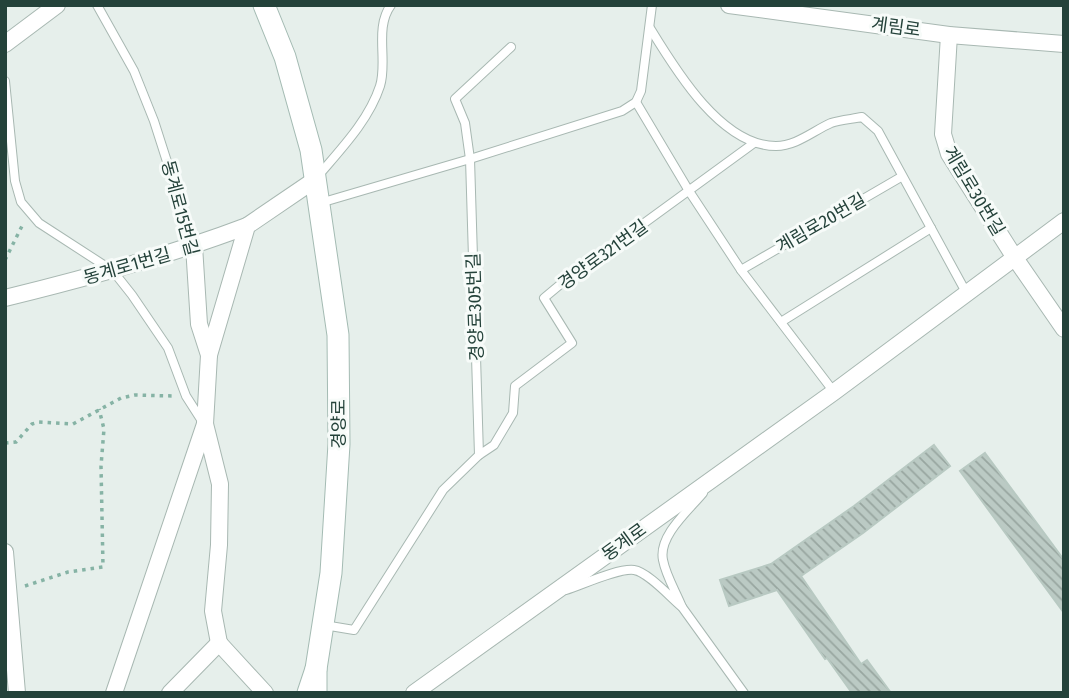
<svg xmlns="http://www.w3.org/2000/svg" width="1069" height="698" font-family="'Fira Sans Condensed','Noto Sans KR',sans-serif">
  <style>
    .building { fill: url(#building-back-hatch); stroke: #b8c9c2; stroke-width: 2 }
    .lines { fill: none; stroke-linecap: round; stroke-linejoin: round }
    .lane-casing { stroke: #a8b8b2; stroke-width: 10 }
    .street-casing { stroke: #a8b8b2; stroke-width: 18 }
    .secondary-casing { stroke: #a4bbb3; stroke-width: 23 }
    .path { stroke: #86b3a5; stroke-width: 3.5; stroke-dasharray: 3.5 5; stroke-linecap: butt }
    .lane { stroke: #fff; stroke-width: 8 }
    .street { stroke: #fff; stroke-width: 16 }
    .secondary { stroke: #fff; stroke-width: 21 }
    .labels { text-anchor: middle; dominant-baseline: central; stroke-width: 6; stroke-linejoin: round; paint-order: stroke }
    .street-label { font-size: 18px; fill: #24423a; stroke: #f7fbf9 }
  </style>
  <defs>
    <pattern id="building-back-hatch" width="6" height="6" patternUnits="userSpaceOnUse" patternTransform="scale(1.75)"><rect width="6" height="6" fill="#bbcac4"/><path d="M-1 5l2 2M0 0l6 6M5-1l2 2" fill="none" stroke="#98a6a0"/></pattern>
  </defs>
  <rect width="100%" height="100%" fill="#e6efeb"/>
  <g class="building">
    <path d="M934,445L950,466L863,533L801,576L861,664L867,660L891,693H852L827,658L825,659L777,590L729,606L720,580L771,564L854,506Z"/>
    <path d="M985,453L1064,560V613L960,471Z"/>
  </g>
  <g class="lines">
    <g class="lane-casing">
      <g id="lane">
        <path d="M97,5L134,71L154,121L194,246"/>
        <path d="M650,28C675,69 721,146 776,146C796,146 813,131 831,123C840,120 852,119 862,117L878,131L967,294"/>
        <path d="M5,81L15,181L21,202L39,223L113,271L132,295L168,348L186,396L202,421"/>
        <path d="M636,102L689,191L741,270L834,392"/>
        <path d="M318,176C341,149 369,120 380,86C388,61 374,28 391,5"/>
        <path d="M320,203L470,159L622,111L636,102L641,91L652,5"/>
        <path d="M741,270L901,177"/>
        <path d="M781,322L931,228"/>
        <path d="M479,455L470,159L465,123L455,99L511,47"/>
        <path d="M566,590C582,585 618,568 634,570C648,572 671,598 682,607C676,592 666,576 663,560C658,536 689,510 703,493"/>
        <path d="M682,607L744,693"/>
        <path d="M324,625L354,630L443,490L479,455L494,445L513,413L515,386L572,343L544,298L562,283L754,143"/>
      </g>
    </g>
    <g class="street-casing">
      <g id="street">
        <path d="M729,5L949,35L1064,44"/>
        <path d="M949,35L943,134L949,154L1015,258L1064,329"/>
        <path d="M5,44L57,5"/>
        <path d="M5,298C87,278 168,256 247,226"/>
        <path d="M209,355L247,226L316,179"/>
        <path d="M205,424L220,484L219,545L213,611L219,643"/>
        <path d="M5,552L17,693"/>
        <path d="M219,643L265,693"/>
        <path d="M114,693L205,424L209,355L199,324L194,246"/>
        <path d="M170,693L219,643"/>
        <path d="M414,693L834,392L1064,221"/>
      </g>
    </g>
    <g class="secondary-casing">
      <g id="secondary">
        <path d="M264,5L285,57L311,150L338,335L339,444L331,573L316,669"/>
        <path d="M308,693L316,669V693"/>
      </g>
    </g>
    <g class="path">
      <path d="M5,260L23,224"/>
      <path d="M5,443L16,442L32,424L39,422L73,424L121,398L135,395L173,396"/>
      <path d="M25,586L68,572L103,567L101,466L104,429L99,409"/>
    </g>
    <use href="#lane" class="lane"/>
    <use href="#street" class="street"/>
    <use href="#secondary" class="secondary"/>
  </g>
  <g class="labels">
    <g class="street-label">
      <text transform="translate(896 27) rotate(8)">계림로</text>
      <text transform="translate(974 191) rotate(59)">계림로30번길</text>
      <text transform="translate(180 208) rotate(75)">동계로15번길</text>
      <text transform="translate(821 223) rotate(-30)">계림로20번길</text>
      <text transform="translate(603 255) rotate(-36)">경양로321번길</text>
      <text transform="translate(127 266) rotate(-16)">동계로1번길</text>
      <text transform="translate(475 307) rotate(-92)">경양로305번길</text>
      <text transform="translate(339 424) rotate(-90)">경양로</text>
      <text transform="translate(624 542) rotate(-36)">동계로</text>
    </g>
  </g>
  <rect width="1069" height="698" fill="none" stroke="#24423a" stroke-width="14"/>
</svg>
